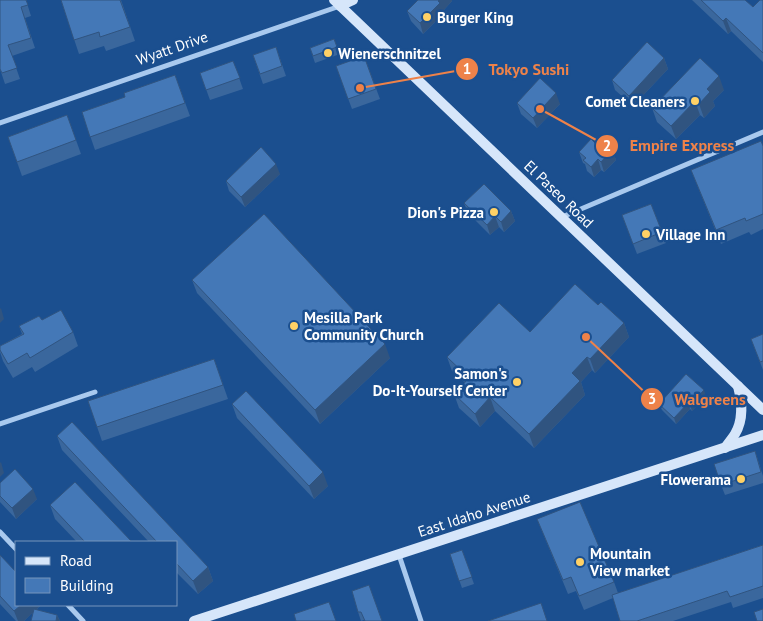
<svg xmlns="http://www.w3.org/2000/svg" width="763" height="621" font-family="'PT Sans',sans-serif">
  <style>
    .lines { fill: none; stroke-linecap: round; stroke-linejoin: round }
    .street { stroke: #a9c9ee; stroke-width: 5 }
    .secondary { stroke: #d6e6fa; stroke-width: 10 }
    .wall { fill: #3a679d }
    .shaded-wall { fill: #305480 }
    .building { fill: #4478b7; stroke: #305480 }
    .poi-dot { fill: #ffd166; stroke: #1b4f8f; stroke-width: 2 }
    .labels { text-anchor: middle; dominant-baseline: central; stroke-width: 5; stroke-linejoin: round; paint-order: stroke }
    .poi-label { font-size: 15px; font-weight: bold; fill: #fff; stroke: #1b4f8f; text-anchor: start }
    .street-label { font-size: 15px; fill: #fff; stroke: #1b4f8f }
    .leader { fill: none; stroke: #ee8249; stroke-width: 2 }
    .callout-dot { fill: #ee8249; stroke: #1b4f8f; stroke-width: 2 }
    .mark-label { font-size: 15px; text-anchor: middle; font-weight: bold; fill: #fff }
    .callout-label { font-size: 16px; text-anchor: middle; font-weight: bold; fill: #ee8249; stroke: #1b4f8f; stroke-width: 5; stroke-linejoin: round; paint-order: stroke }
  </style>
  <rect width="100%" height="100%" fill="#1b4f8f"/>
  <g class="lines">
    <g class="street">
      <path d="M0,123L340,6"/>
      <path d="M562,217L763,132"/>
      <path d="M0,424L95,392"/>
      <path d="M0,532L16,549"/>
      <path d="M399,555L421,621"/>
      <path d="M68,605L83,621"/>
    </g>
    <g class="secondary">
      <path d="M334,0L763,410"/>
      <path d="M340,6L353,0"/>
      <path d="M725,448C728,443 732,439 735,434C744,419 742,402 738,386"/>
      <path d="M194,621L763,435"/>
    </g>
  </g>
  <g class="wall">
    <path d="M0,0H26L31,16L25,18L35,48L12,56L20,79L5,84L0,69Z"/>
    <path d="M61,0H121L135,41L106,51L104,46L79,54Z"/>
    <path d="M418,0H452V1L443,11L444,13L423,34L411,21L407,11Z"/>
    <path d="M692,0H745L753,7L763,0V62L731,31L728,34Z"/>
    <path d="M334,39L340,54L315,63L310,48Z"/>
    <path d="M276,47L286,76L263,84L253,55Z"/>
    <path d="M364,56L380,99L352,109L336,66Z"/>
    <path d="M664,58L668,69L633,106L615,90L612,80Z"/>
    <path d="M233,61L243,89L210,100L200,73Z"/>
    <path d="M175,75L190,116L95,150L82,112L125,97Z"/>
    <path d="M724,90L713,101L715,106L704,118L700,115L676,139L657,122L652,108Z"/>
    <path d="M517,103L560,104L537,128L521,114Z"/>
    <path d="M67,115L81,154L22,176L8,137Z"/>
    <path d="M595,143L612,150L616,160L604,172L601,170L594,177L587,171L585,164L583,163L579,152Z"/>
    <path d="M763,146V229L751,235L749,232L721,244L691,170Z"/>
    <path d="M280,174L245,207L229,191L226,181Z"/>
    <path d="M464,203L511,211L515,221L504,232L499,227L490,235L468,213Z"/>
    <path d="M651,204L666,243L637,254L622,215Z"/>
    <path d="M192,280L390,358L320,424L197,293Z"/>
    <path d="M598,305L624,323L629,337L595,373L592,370L581,382L585,395L534,448L495,411L480,427L459,408L454,394L465,383L452,371L447,357L530,332Z"/>
    <path d="M42,320L73,332L78,346L35,372L32,367L13,378L3,361L0,352V346L22,334L19,326Z"/>
    <path d="M763,334V370L751,339Z"/>
    <path d="M214,359L228,399L102,441L88,401Z"/>
    <path d="M706,396L692,411L690,409L676,424L662,410L659,404Z"/>
    <path d="M232,404L328,486L314,499L237,418Z"/>
    <path d="M72,422L208,567L213,581L198,594L176,572V542H149L62,450L57,436Z"/>
    <path d="M755,451L763,476V483L725,495L721,485Z"/>
    <path d="M0,496L37,499L16,519L0,502Z"/>
    <path d="M50,505L132,542H77L55,519Z"/>
    <path d="M537,519L614,582L618,593L763,545V598L733,608L731,602L673,621H620L613,598L584,610L576,591L568,594Z"/>
    <path d="M462,550L474,584L462,588L450,554Z"/>
    <path d="M0,555L40,606L36,610L57,615L60,621H31L33,612L24,621H16L0,604Z"/>
    <path d="M369,585L364,620L361,621L358,612Z"/>
  </g>
  <g class="shaded-wall">
    <path d="M439,0H452V1L443,11L444,13L423,34L420,23Z"/>
    <path d="M726,18L731,31L728,34L723,21Z"/>
    <path d="M664,58L668,69L633,106L629,96Z"/>
    <path d="M719,76L724,90L713,101L715,106L704,118L699,104L707,89Z"/>
    <path d="M556,93L560,104L537,128L533,118Z"/>
    <path d="M695,101L700,115L676,139L671,126Z"/>
    <path d="M612,150L616,160L604,172L601,162Z"/>
    <path d="M598,159L601,170L594,177L591,167Z"/>
    <path d="M276,164L280,174L245,207L241,197Z"/>
    <path d="M511,211L515,221L504,232L501,222Z"/>
    <path d="M495,216L499,227L490,235L487,225Z"/>
    <path d="M1,308L4,319L0,323V309Z"/>
    <path d="M624,323L629,337L595,373L590,359Z"/>
    <path d="M385,344L390,358L320,424L315,410Z"/>
    <path d="M587,357L592,370L581,382L585,395L534,448L529,434L572,373Z"/>
    <path d="M704,390L706,396L692,411L690,405Z"/>
    <path d="M490,397L495,411L480,427L475,414Z"/>
    <path d="M688,403L690,409L676,424L674,418Z"/>
    <path d="M1,462L4,473L0,477V463Z"/>
    <path d="M323,472L328,486L314,499L309,486Z"/>
    <path d="M33,489L37,499L16,519L12,508Z"/>
    <path d="M208,567L213,581L198,594L193,581Z"/>
    <path d="M21,605H39L40,606L24,621H18L14,611Z"/>
    <path d="M57,615L60,621H56Z"/>
  </g>
  <g class="building">
    <path d="M0,0H26L28,5L21,7L31,38L8,45L17,68L2,73L0,69Z"/>
    <path d="M61,0H120L130,27L100,37L99,32L74,40Z"/>
    <path d="M418,0H439L438,1L440,3L420,23L407,11Z"/>
    <path d="M701,0H745L753,7L760,0H763V53L726,18L723,21Z"/>
    <path d="M334,39L337,47L313,56L310,48Z"/>
    <path d="M647,42L664,58L629,96L612,80Z"/>
    <path d="M276,47L282,66L260,74L253,55Z"/>
    <path d="M364,56L376,89L348,99L336,66Z"/>
    <path d="M700,58L719,76L707,89L710,92L699,104L695,101L671,126L652,108Z"/>
    <path d="M233,61L240,78L206,90L200,73Z"/>
    <path d="M175,75L185,103L90,137L82,112L125,97L124,93Z"/>
    <path d="M540,78L556,93L533,118L517,103Z"/>
    <path d="M67,115L76,140L17,162L8,137Z"/>
    <path d="M599,138L612,150L601,162L598,159L591,167L583,160L586,158L579,152L591,139L595,143Z"/>
    <path d="M761,141L763,146V214L746,221L745,218L716,230L691,170Z"/>
    <path d="M261,147L276,164L241,197L226,181Z"/>
    <path d="M484,184L511,211L501,222L495,216L487,225L464,203Z"/>
    <path d="M651,204L662,232L633,244L622,215Z"/>
    <path d="M264,214L385,344L315,410L192,280Z"/>
    <path d="M575,284L598,305L601,302L624,323L590,359L587,357L572,373L580,381L529,434L490,397L475,414L454,394L469,378L447,357L499,303L530,332Z"/>
    <path d="M61,310L73,332L30,358L27,353L8,364L0,350V346L24,334L19,326L39,316L42,320Z"/>
    <path d="M763,334V361L760,362L751,339Z"/>
    <path d="M214,359L223,385L97,427L88,401Z"/>
    <path d="M686,374L704,390L690,405L688,403L674,418L659,404Z"/>
    <path d="M246,391L323,472L309,486L232,404Z"/>
    <path d="M72,422L208,567L193,581L176,563V542H157L57,436Z"/>
    <path d="M755,451L761,472L721,485L714,464Z"/>
    <path d="M15,469L33,489L12,508L0,496V483Z"/>
    <path d="M75,482L132,542H85L50,505Z"/>
    <path d="M580,502L614,582L579,596L571,577L563,580L537,519Z"/>
    <path d="M763,545V586L730,597L727,591L637,621H620L612,595Z"/>
    <path d="M462,550L472,577L459,581L450,554Z"/>
    <path d="M0,555L16,572V605H21L14,611L0,596Z"/>
    <path d="M369,585L382,621H365L361,612H358L352,591Z"/>
    <path d="M329,602L336,621H296L294,614Z"/>
    <path d="M541,603L547,621H488Z"/>
    <path d="M34,609L57,615L56,621H31Z"/>
    <path d="M763,609V621H757L754,612Z"/>
  </g>
  <g class="poi-dot">
    <circle cx="427" cy="17" r="5"/>
    <circle cx="328" cy="53" r="5"/>
    <circle cx="695" cy="101" r="5"/>
    <circle cx="494" cy="212" r="5"/>
    <circle cx="646" cy="234" r="5"/>
    <circle cx="294" cy="326" r="5"/>
    <circle cx="517" cy="382" r="5"/>
    <circle cx="741" cy="479" r="5"/>
    <circle cx="580" cy="562" r="5"/>
  </g>
  <g class="labels">
    <g class="poi-label">
      <text x="437" y="17">Burger King</text>
      <text x="338" y="53">Wienerschnitzel</text>
      <text x="685" y="101" text-anchor="end">Comet Cleaners</text>
      <text x="484" y="212" text-anchor="end">Dion's Pizza</text>
      <text x="656" y="234">Village Inn</text>
      <text x="304" y="317">Mesilla Park<tspan x="304" dy="17">Community Church</tspan></text>
      <text x="507" y="373" text-anchor="end">Samon's<tspan x="507" dy="17">Do-It-Yourself Center</tspan></text>
      <text x="731" y="479" text-anchor="end">Flowerama</text>
      <text x="590" y="553">Mountain<tspan x="590" dy="17">View market</tspan></text>
    </g>
    <g class="street-label">
      <text transform="translate(172 48) rotate(-19)">Wyatt Drive</text>
      <text transform="translate(559 194) rotate(44)">El Paseo Road</text>
      <text transform="translate(474 514) rotate(-18)">East Idaho Avenue</text>
    </g>
  </g>
  <path class="leader" d="M360 88L467 69M540 109L607 146M586 337L652 399"/>
  <g class="callout-dot">
    <circle cx="360" cy="88" r="5"/>
    <circle cx="540" cy="109" r="5"/>
    <circle cx="586" cy="337" r="5"/>
    <circle cx="467" cy="69" r="12"/>
    <circle cx="607" cy="146" r="12"/>
    <circle cx="652" cy="399" r="12"/>
  </g>
  <g class="mark-label">
    <text x="467" y="74">1</text>
    <text x="607" y="151">2</text>
    <text x="652" y="404">3</text>
  </g>
  <g class="callout-label">
    <text x="529" y="75">Tokyo Sushi</text>
    <text x="682" y="151">Empire Express</text>
    <text x="710" y="405">Walgreens</text>
  </g>
  <rect x="15" y="541" width="162" height="65" fill="#1b4f8f" stroke="#7695bc"/>
  <rect x="25" y="557" width="25" height="8" fill="#d6e6fa" stroke="#7695bc"/>
  <text x="60" y="566" font-size="15" fill="#ffffff">Road</text>
  <rect x="25" y="578" width="25" height="15" fill="#4478b7" stroke="#7695bc"/>
  <text x="60" y="591" font-size="15" fill="#ffffff">Building</text>
</svg>
